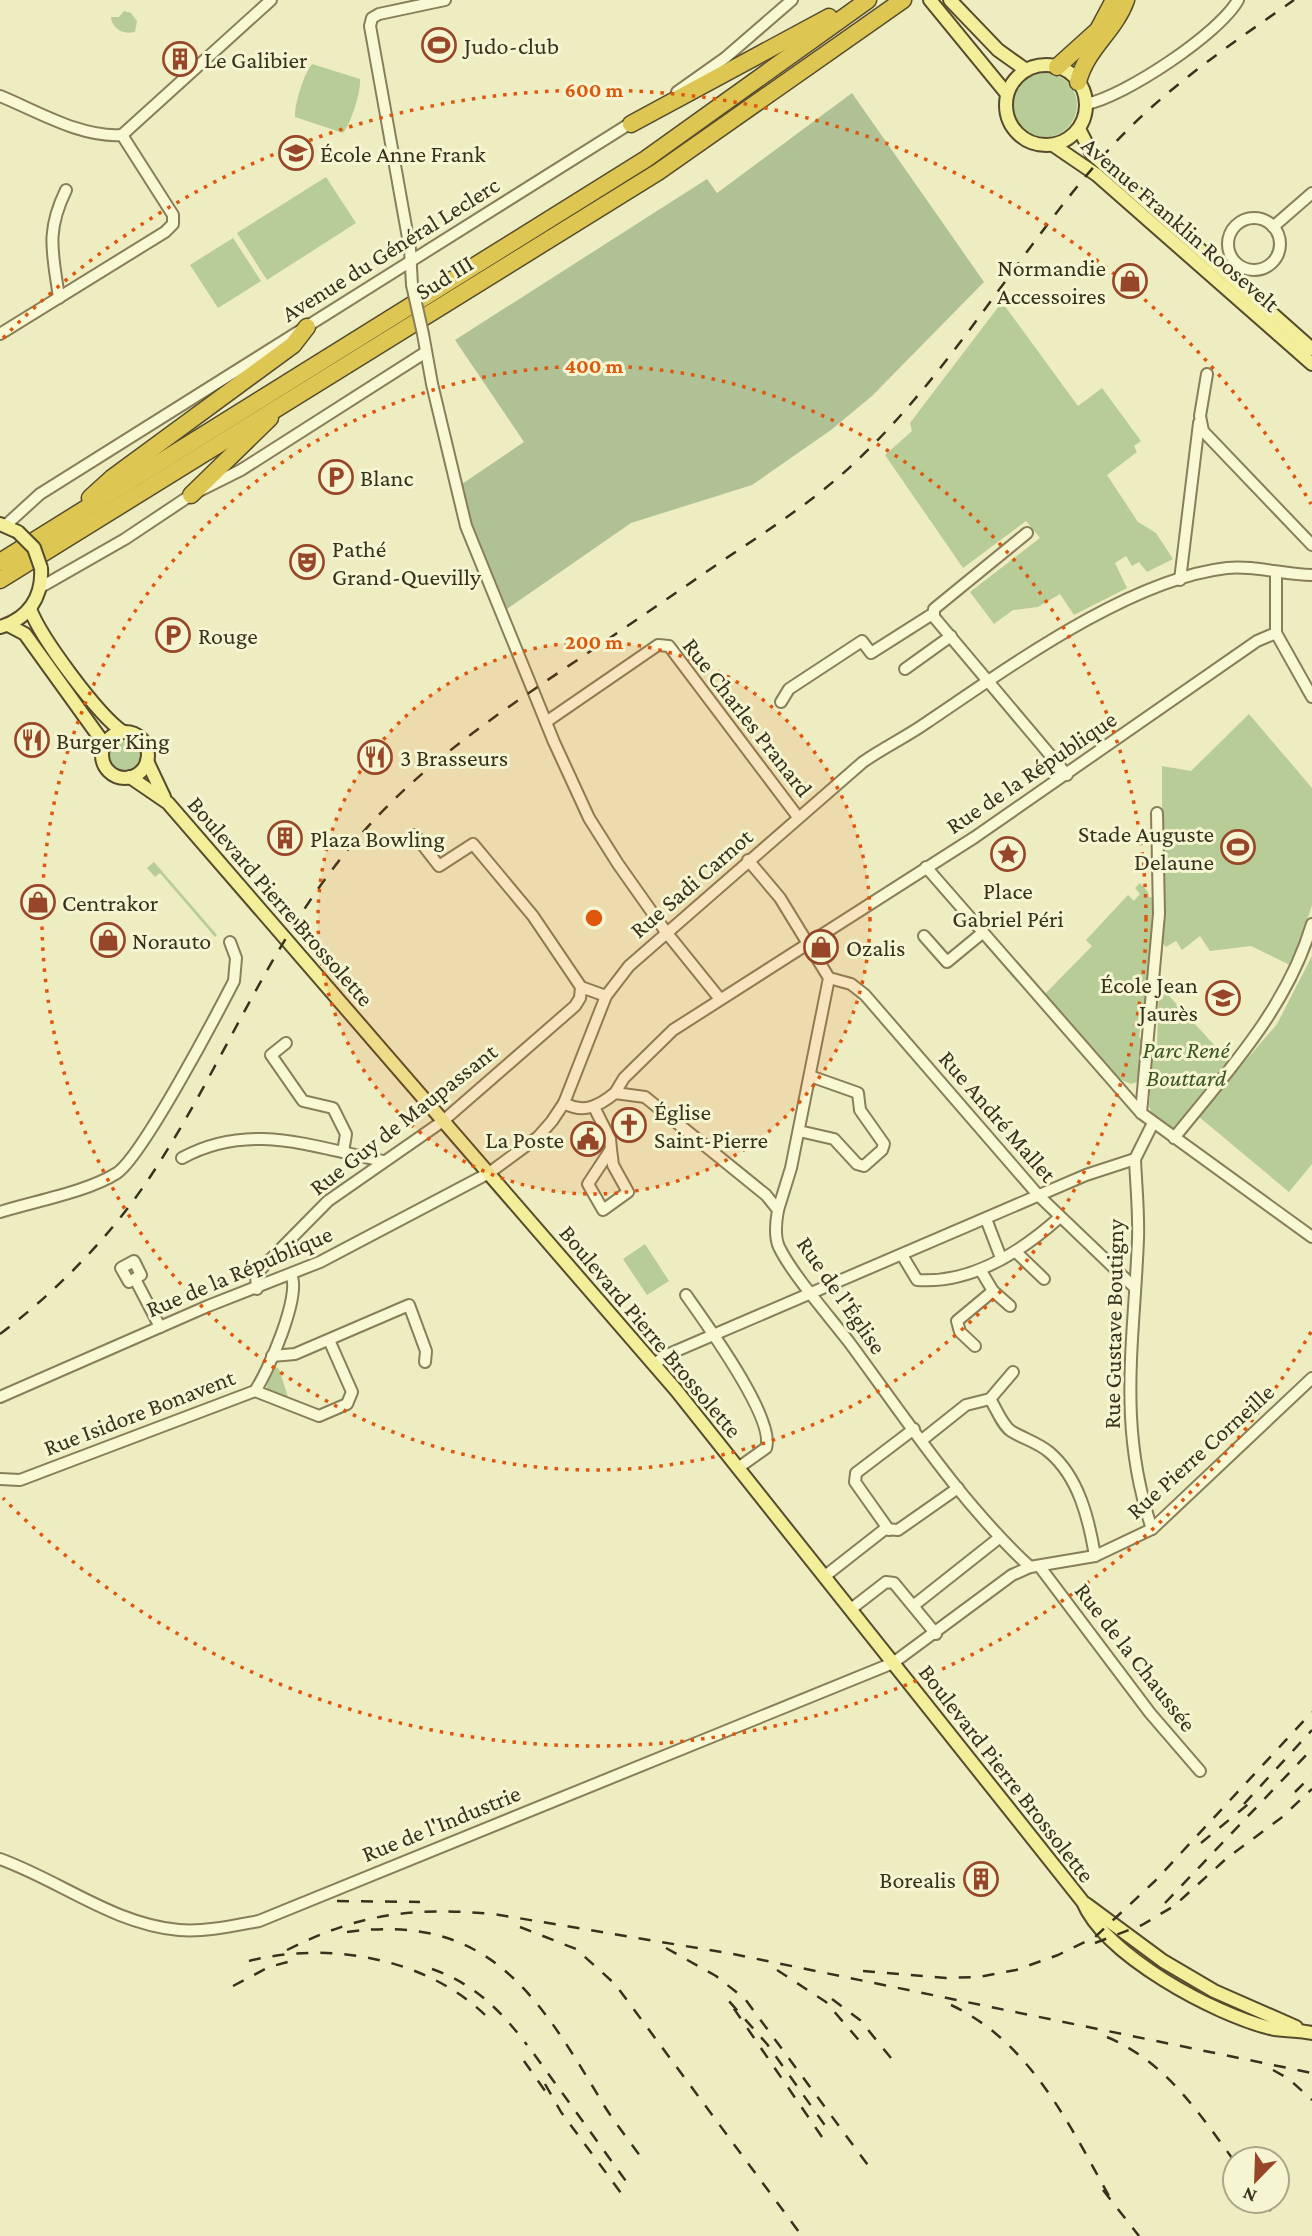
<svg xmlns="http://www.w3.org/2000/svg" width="1312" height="2236" font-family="'Crimson Pro',serif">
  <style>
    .green { fill: #b7cc96 }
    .cemetery { fill: #b0c195 }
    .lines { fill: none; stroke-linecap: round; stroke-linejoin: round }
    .minor-casing { stroke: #887e59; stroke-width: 14 }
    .major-casing { stroke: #554b2d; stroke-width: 16 }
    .highway-casing { stroke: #554b2d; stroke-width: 19 }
    .minor { stroke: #f9f8d5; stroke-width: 10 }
    .major { stroke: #f2ee99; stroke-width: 12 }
    .highway { stroke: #dec652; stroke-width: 16 }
    .rail { stroke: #37311d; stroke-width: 2.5; stroke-dasharray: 12 12; stroke-linecap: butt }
    .minor-bridge-casing { stroke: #887e59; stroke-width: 14; stroke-linecap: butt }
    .major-bridge-casing { stroke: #554b2d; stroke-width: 16; stroke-linecap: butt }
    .minor-bridge { stroke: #f9f8d5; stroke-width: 10 }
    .major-bridge { stroke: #f2ee99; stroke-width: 12 }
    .ring { fill: none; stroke: #df570d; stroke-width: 3.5; stroke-dasharray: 3.5 7 }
    .labels { text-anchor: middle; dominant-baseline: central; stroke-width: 6; stroke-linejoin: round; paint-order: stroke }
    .poi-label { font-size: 24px; fill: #37311d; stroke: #f5f5d1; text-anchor: start }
    .street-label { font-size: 24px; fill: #37311d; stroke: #f5f5d1 }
    .park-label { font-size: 24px; font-style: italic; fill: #3b5424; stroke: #f5f5d1 }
    .centre { fill: #df570d; stroke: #f5f5d1; stroke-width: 3.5 }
    .ring-label { font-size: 21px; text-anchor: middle; font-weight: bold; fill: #df570d; stroke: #f5f5d1; stroke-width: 6; stroke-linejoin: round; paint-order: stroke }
  </style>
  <rect width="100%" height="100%" fill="#eeedc2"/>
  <g class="green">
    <path d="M124,11L131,13L137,21L135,32C124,35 112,29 111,17H119Z"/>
    <path d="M312,64L360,79C361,92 351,123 343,133L295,117C294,105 304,73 312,64Z"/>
    <circle cx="1045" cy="105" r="32"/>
    <path d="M326,177L356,223L267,280L237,233Z"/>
    <path d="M233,238L261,281L218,308L190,265Z"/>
    <path d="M1002,302L1078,406L1102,388L1141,441L1134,446L1137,452L1107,475L1138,522L1156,533L1173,559L1147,572L1139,562L1132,566L1126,556L1115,563L1127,588L1074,615L1060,594L1038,607L1013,610L994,624L970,592L1040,538L1026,521L963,568L885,455L912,431L910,423Z"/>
    <path d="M1249,714L1312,788V905L1292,966L1251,946L1210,951L1200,936L1182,950L1176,941L1166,947L1162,942V766L1191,771Z"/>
    <circle cx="124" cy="755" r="16"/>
    <path d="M154,862L217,935L215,937L160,873L155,877L147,868Z"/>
    <path d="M1140,883L1148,892L1149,897L1153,898L1146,1009L1142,1011L1139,1037L1143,1040L1140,1081L1131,1084L1117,1078L1044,995L1092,946L1086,940L1128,895L1134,901L1140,894L1135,888Z"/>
    <path d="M1312,956V1164L1289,1192L1198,1116L1277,1024Z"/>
    <path d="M1159,985L1229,1061L1173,1129L1152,1114L1149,1106L1153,1049L1157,1047Z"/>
    <path d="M645,1244L669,1281L647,1295L623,1259Z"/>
    <path d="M276,1367L279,1369L289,1400L266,1390L272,1368Z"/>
  </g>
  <path class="cemetery" d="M852,93L984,282L872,396L831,430L752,485L631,523L507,609L471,521L462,484L524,442L455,340L707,179L717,193Z"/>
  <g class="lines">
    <g class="minor-casing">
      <g id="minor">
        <path d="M677,92L725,58L792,0"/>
        <path d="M0,96C37,111 81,138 122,135"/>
        <path d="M1086,104C1124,97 1220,33 1238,0"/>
        <path d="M122,135L271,0"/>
        <circle cx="1254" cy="244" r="26"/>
        <path d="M1273,227L1312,193"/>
        <path d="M412,285L410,249L370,26L372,18L379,14L445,0"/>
        <path d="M59,298C53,253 45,233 66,190"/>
        <path d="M0,334L165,232L173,224V215L122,135"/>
        <path d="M423,334L432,384L466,526L554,742L589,818L618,864L666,932L720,999"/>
        <path d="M1207,374L1200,416L1203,431L1312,545"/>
        <path d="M6,525L40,494L634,121"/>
        <path d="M1027,533L934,609V617L1067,775"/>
        <path d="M1276,573V633L1312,697"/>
        <path d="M1180,580L1199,423"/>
        <path d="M41,587L125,539L191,495L241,470L426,352"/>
        <path d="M905,669L951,636"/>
        <path d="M781,702L789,689L862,641L871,653L934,613"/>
        <path d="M546,722L658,645L669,646L798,817"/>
        <path d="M415,835L439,866L473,844L533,916L581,987L606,996"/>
        <path d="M748,860L780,898L829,978L791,1168L778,1210"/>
        <path d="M926,867L1141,1113L1312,1237"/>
        <path d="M924,936L947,962L981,934"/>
        <path d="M829,978L851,984L865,995L1039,1196L1134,1287"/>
        <path d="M286,1043L271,1055L303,1101L333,1108L346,1134L343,1152"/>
        <path d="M615,1093L624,1078L673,1030L975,837L1257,641L1276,633"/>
        <path d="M564,1103C584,1114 599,1106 615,1093L645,1097L766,1195L778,1210C776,1221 774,1236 779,1247C792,1274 829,1316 849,1342C906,1419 960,1502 1030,1567"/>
        <path d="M594,1107L610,1139L611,1149L588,1184L603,1210L628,1192L613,1165L611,1149"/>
        <path d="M1141,1113L1159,914L1157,813"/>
        <path d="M799,1131L834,1139L857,1164L864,1166L882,1150L884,1144L860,1110L858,1093L810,1076"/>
        <path d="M1174,1138C1228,1071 1287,1008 1312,924"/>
        <path d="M182,1158C250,1121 312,1147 383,1161"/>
        <path d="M1135,1159C1136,1185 1139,1212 1138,1239C1134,1343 1117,1426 1152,1529"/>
        <path d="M0,1212C35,1201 87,1192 117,1173C143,1155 216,1016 234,981L236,958L230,942"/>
        <path d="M986,1219L1001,1258"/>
        <path d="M1017,1253L1044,1279"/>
        <path d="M902,1255L917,1280C971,1284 1021,1252 1060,1217"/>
        <path d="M134,1261L141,1275L129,1282L121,1268Z"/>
        <path d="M135,1279L160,1327"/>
        <path d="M257,1289L256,1274L328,1201L443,1121L575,1006L580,998L581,987"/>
        <path d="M993,1291L1010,1306"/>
        <path d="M686,1295C705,1322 776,1419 766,1448L738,1468"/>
        <path d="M975,1346L960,1332L957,1321L993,1291L981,1271"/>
        <path d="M272,1356L295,1354L409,1305L426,1351L425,1362"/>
        <path d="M654,1364L669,1354L1086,1175L1135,1159L1153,1123"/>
        <path d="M255,1391L319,1416L347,1404L352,1392L329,1340"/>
        <path d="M0,1397L208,1306L320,1262L489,1173L538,1137L552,1121L564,1103L606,996L629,966L863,762C883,748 906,737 926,723C1008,668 1129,579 1227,568C1254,565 1285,575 1312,575"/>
        <path d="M990,1399C996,1408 1002,1425 1011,1431C1024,1439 1037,1442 1049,1452C1079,1477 1089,1520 1095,1556"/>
        <path d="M922,1440L966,1405L990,1399L1013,1372"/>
        <path d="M0,1479L20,1480L255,1391C268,1372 302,1294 291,1275"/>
        <path d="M889,1530L855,1482L856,1473L914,1429"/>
        <path d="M1040,1567L1150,1713L1200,1771"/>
        <path d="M825,1576L885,1529L898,1530L958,1488"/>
        <path d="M913,1606L999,1538"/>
        <path d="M851,1609L886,1582L894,1583L936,1634"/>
        <path d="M0,1859C61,1881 113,1924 179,1930C206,1932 232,1926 259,1921L893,1663L1012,1575L1030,1567L1095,1556L1152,1529L1312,1378"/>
      </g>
    </g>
    <g class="major-casing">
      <g id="major">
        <path d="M930,0L1007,94"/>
        <path d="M950,0L998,50L1026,70"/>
        <circle cx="1046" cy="105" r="40"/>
        <path d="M1079,129L1092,154L1312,349"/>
        <path d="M1053,145L1097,175L1312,364"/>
        <path d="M0,524L18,532"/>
        <path d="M30,609C41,638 98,715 123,732"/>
        <path d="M8,625L25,634L105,745"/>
        <path d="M0,627C28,619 43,597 41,568"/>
        <circle cx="125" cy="755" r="23"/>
        <path d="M147,761L164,797"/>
        <path d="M130,777L168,803L676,1390L1083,1902C1106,1956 1214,2014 1270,2028C1283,2031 1298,2030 1312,2033"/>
        <path d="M1086,1904L1163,1961L1214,1991L1296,2027"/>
      </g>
    </g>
    <g class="highway-casing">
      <g id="highway">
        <path d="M1057,67L1098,30L1114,0"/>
        <path d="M1078,82C1086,49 1115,31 1126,0"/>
        <path d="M631,124L829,17"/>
        <path d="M191,495L270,418"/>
        <path d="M90,498L112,478L293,345L307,327"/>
        <path d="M0,562L646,159L868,0"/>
        <path d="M0,580L658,172L903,0"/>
      </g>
    </g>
    <use href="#minor" class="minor"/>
    <use href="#major" class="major"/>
    <use href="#highway" class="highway"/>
    <g class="rail">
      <path d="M0,1334C57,1291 110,1237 150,1177C223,1067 270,939 357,839C415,771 487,721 561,671C616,634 670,597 725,559C764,533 804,507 840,476C945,384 1012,259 1104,155C1158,93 1227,47 1294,0"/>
      <path d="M1295,1792L1312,1775"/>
      <path d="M1244,1804L1312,1730"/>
      <path d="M1201,1843L1252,1801"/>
      <path d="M337,1901L420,1902"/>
      <path d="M1165,1903L1312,1749"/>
      <path d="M520,1927L576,1949L615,1984L802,2236"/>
      <path d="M347,1932C485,1913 535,1990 599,2097C612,2120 630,2141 645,2163"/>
      <path d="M1095,1943L1142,1925L1174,1906L1227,1858L1281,1818L1312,1789"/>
      <path d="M666,1948L716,1976L745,1999L870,2168"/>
      <path d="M287,1950C360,1913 413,1907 494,1914L733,1954L1312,2073"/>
      <path d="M249,1961C331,1940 434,1959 493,2023"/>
      <path d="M432,1969C475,1984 501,2011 527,2045"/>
      <path d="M777,1970L826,2002L863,2045"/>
      <path d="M863,1971L946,1978L979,1977L1016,1970L1058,1955L1095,1937L1155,1881L1312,1712"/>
      <path d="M233,1986L269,1967L291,1961"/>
      <path d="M832,1999L860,2020L891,2058"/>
      <path d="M951,2005C1030,2042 1069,2124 1109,2196"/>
      <path d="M1107,2037C1166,2062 1198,2112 1235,2162"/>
      <path d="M534,2054L631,2188"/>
      <path d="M524,2061L548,2095"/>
      <path d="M1273,2070L1289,2079L1312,2100"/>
      <path d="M545,2084L561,2112L621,2193"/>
      <path d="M822,2137L728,2000L767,2044L829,2131"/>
      <path d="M1103,2190L1139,2236"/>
      <path d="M1264,2201L1274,2216"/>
    </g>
    <g class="minor-bridge-casing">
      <path id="minor-bridge" d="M412,285L423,334"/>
    </g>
    <g class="major-bridge-casing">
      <path id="major-bridge" d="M18,532L34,548L41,568"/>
    </g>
    <use href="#minor-bridge" class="minor-bridge"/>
    <use href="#major-bridge" class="major-bridge"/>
  </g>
  <circle cx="594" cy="918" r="276" fill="#df570d" fill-opacity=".12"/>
  <g class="ring">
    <circle cx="594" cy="918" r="276"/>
    <circle cx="594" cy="918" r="552"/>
    <path d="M1311 1332A828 828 0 0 1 3 1498M3 338A828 828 0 0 1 1311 504"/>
  </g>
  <defs>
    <g id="stadium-ring" transform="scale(1.75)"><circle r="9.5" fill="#f5f5d1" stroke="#974629" stroke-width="1.5"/><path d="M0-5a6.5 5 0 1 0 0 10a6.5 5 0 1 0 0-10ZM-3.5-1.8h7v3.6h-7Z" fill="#974629"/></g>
    <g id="building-ring" transform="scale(1.75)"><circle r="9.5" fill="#f5f5d1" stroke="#974629" stroke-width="1.5"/><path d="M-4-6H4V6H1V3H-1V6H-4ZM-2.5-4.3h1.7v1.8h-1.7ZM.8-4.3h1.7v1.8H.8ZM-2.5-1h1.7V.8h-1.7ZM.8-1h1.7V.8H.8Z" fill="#974629"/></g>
    <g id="school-ring" transform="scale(1.75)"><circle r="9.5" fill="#f5f5d1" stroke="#974629" stroke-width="1.5"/><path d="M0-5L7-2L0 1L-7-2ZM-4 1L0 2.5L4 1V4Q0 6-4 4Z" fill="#974629"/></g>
    <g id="shop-ring" transform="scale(1.75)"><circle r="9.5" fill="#f5f5d1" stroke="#974629" stroke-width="1.5"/><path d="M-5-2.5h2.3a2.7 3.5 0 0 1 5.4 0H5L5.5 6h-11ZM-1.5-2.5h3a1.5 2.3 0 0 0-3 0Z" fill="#974629"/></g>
    <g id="parking-ring" transform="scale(1.75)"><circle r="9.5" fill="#f5f5d1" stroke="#974629" stroke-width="1.5"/><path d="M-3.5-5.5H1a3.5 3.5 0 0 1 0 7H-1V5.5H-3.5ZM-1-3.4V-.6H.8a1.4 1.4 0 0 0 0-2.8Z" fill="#974629"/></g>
    <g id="theatre-ring" transform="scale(1.75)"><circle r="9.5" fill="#f5f5d1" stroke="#974629" stroke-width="1.5"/><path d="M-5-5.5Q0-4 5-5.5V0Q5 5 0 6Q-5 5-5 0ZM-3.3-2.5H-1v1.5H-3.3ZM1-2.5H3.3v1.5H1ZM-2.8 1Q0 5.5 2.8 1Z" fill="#974629"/></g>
    <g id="restaurant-ring" transform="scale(1.75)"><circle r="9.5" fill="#f5f5d1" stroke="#974629" stroke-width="1.5"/><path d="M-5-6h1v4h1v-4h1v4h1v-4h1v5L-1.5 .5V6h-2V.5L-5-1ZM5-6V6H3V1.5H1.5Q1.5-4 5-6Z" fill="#974629"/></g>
    <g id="sight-ring" transform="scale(1.75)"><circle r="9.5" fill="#f5f5d1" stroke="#974629" stroke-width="1.5"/><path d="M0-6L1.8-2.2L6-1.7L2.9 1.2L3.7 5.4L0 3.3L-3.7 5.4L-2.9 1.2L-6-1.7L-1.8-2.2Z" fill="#974629"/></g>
    <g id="church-ring" transform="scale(1.75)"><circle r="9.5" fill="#f5f5d1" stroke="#974629" stroke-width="1.5"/><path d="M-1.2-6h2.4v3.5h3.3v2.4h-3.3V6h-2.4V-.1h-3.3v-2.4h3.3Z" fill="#974629"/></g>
    <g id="civic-ring" transform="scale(1.75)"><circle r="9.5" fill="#f5f5d1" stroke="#974629" stroke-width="1.5"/><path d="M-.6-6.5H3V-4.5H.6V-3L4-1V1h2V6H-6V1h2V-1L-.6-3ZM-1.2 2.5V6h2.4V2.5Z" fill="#974629"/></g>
  </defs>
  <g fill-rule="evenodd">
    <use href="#stadium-ring" x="439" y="45"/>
    <use href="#building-ring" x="180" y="59"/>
    <use href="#school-ring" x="296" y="153"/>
    <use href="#shop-ring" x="1130" y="281"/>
    <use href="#parking-ring" x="336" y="477"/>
    <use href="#theatre-ring" x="307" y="562"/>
    <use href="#parking-ring" x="173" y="635"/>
    <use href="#restaurant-ring" x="32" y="740"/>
    <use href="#restaurant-ring" x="375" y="757"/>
    <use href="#building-ring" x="285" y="838"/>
    <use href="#stadium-ring" x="1238" y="847"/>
    <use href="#sight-ring" x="1008" y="854"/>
    <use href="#shop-ring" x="38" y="902"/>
    <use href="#shop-ring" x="108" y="940"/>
    <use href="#shop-ring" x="821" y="947"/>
    <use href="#school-ring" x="1223" y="998"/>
    <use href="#church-ring" x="629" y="1125"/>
    <use href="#civic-ring" x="588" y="1139"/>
    <use href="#building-ring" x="981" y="1879"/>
  </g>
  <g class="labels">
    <g class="poi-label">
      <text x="464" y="45">Judo-club</text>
      <text x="204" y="59">Le Galibier</text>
      <text x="320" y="153">École Anne Frank</text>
      <text x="1106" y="267" text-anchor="end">Normandie<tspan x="1106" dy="28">Accessoires</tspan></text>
      <text x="360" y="477">Blanc</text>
      <text x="332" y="548">Pathé<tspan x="332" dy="28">Grand-Quevilly</tspan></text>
      <text x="198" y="635">Rouge</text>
      <text x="56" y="740">Burger King</text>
      <text x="400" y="757">3 Brasseurs</text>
      <text x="1214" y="833" text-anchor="end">Stade Auguste<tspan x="1214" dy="28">Delaune</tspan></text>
      <text x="310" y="838">Plaza Bowling</text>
      <text x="1008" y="890" text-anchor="middle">Place<tspan x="1008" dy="28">Gabriel Péri</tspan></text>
      <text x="62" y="902">Centrakor</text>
      <text x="132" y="940">Norauto</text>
      <text x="846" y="947">Ozalis</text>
      <text x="1198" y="984" text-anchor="end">École Jean<tspan x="1198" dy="28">Jaurès</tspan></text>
      <text x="654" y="1111">Église<tspan x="654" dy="28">Saint-Pierre</tspan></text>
      <text x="564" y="1139" text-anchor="end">La Poste</text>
      <text x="956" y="1879" text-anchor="end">Borealis</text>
    </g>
    <g class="street-label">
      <text transform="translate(1181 224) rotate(41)">Avenue Franklin Roosevelt</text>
      <text transform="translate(390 249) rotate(-32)">Avenue du Général Leclerc</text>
      <text transform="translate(444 277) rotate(-32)">Sud III</text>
      <text transform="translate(748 717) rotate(52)">Rue Charles Pranard</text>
      <text transform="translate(1031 772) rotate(-34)">Rue de la République</text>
      <text transform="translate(691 883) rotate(-41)">Rue Sadi Carnot</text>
      <text transform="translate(281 901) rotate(49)">Boulevard Pierre Brossolette</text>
      <text transform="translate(998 1116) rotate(49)">Rue André Mallet</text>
      <text transform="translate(403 1119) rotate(-38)">Rue Guy de Maupassant</text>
      <text transform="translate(239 1271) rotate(-23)">Rue de la République</text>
      <text transform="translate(842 1295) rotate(55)">Rue de l'Église</text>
      <text transform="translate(1113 1324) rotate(-89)">Rue Gustave Boutigny</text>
      <text transform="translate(651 1331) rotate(50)">Boulevard Pierre Brossolette</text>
      <text transform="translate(139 1412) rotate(-21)">Rue Isidore Bonavent</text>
      <text transform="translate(1200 1451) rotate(-42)">Rue Pierre Corneille</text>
      <text transform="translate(1136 1657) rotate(52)">Rue de la Chaussée</text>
      <text transform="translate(1007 1773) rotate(52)">Boulevard Pierre Brossolette</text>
      <text transform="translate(441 1823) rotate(-22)">Rue de l'Industrie</text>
    </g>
    <g class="park-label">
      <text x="1186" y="1049">Parc René<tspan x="1186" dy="28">Bouttard</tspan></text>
    </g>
  </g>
  <circle cx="594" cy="918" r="10" class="centre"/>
  <g class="ring-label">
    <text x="594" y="97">600 m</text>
    <text x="594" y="373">400 m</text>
    <text x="594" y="649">200 m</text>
  </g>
  <g transform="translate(1256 2180) rotate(203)"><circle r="33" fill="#f5f5d1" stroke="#a9a789" stroke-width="2"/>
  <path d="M0-5L12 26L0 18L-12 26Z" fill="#974629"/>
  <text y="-10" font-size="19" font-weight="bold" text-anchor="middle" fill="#37311d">N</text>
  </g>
</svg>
